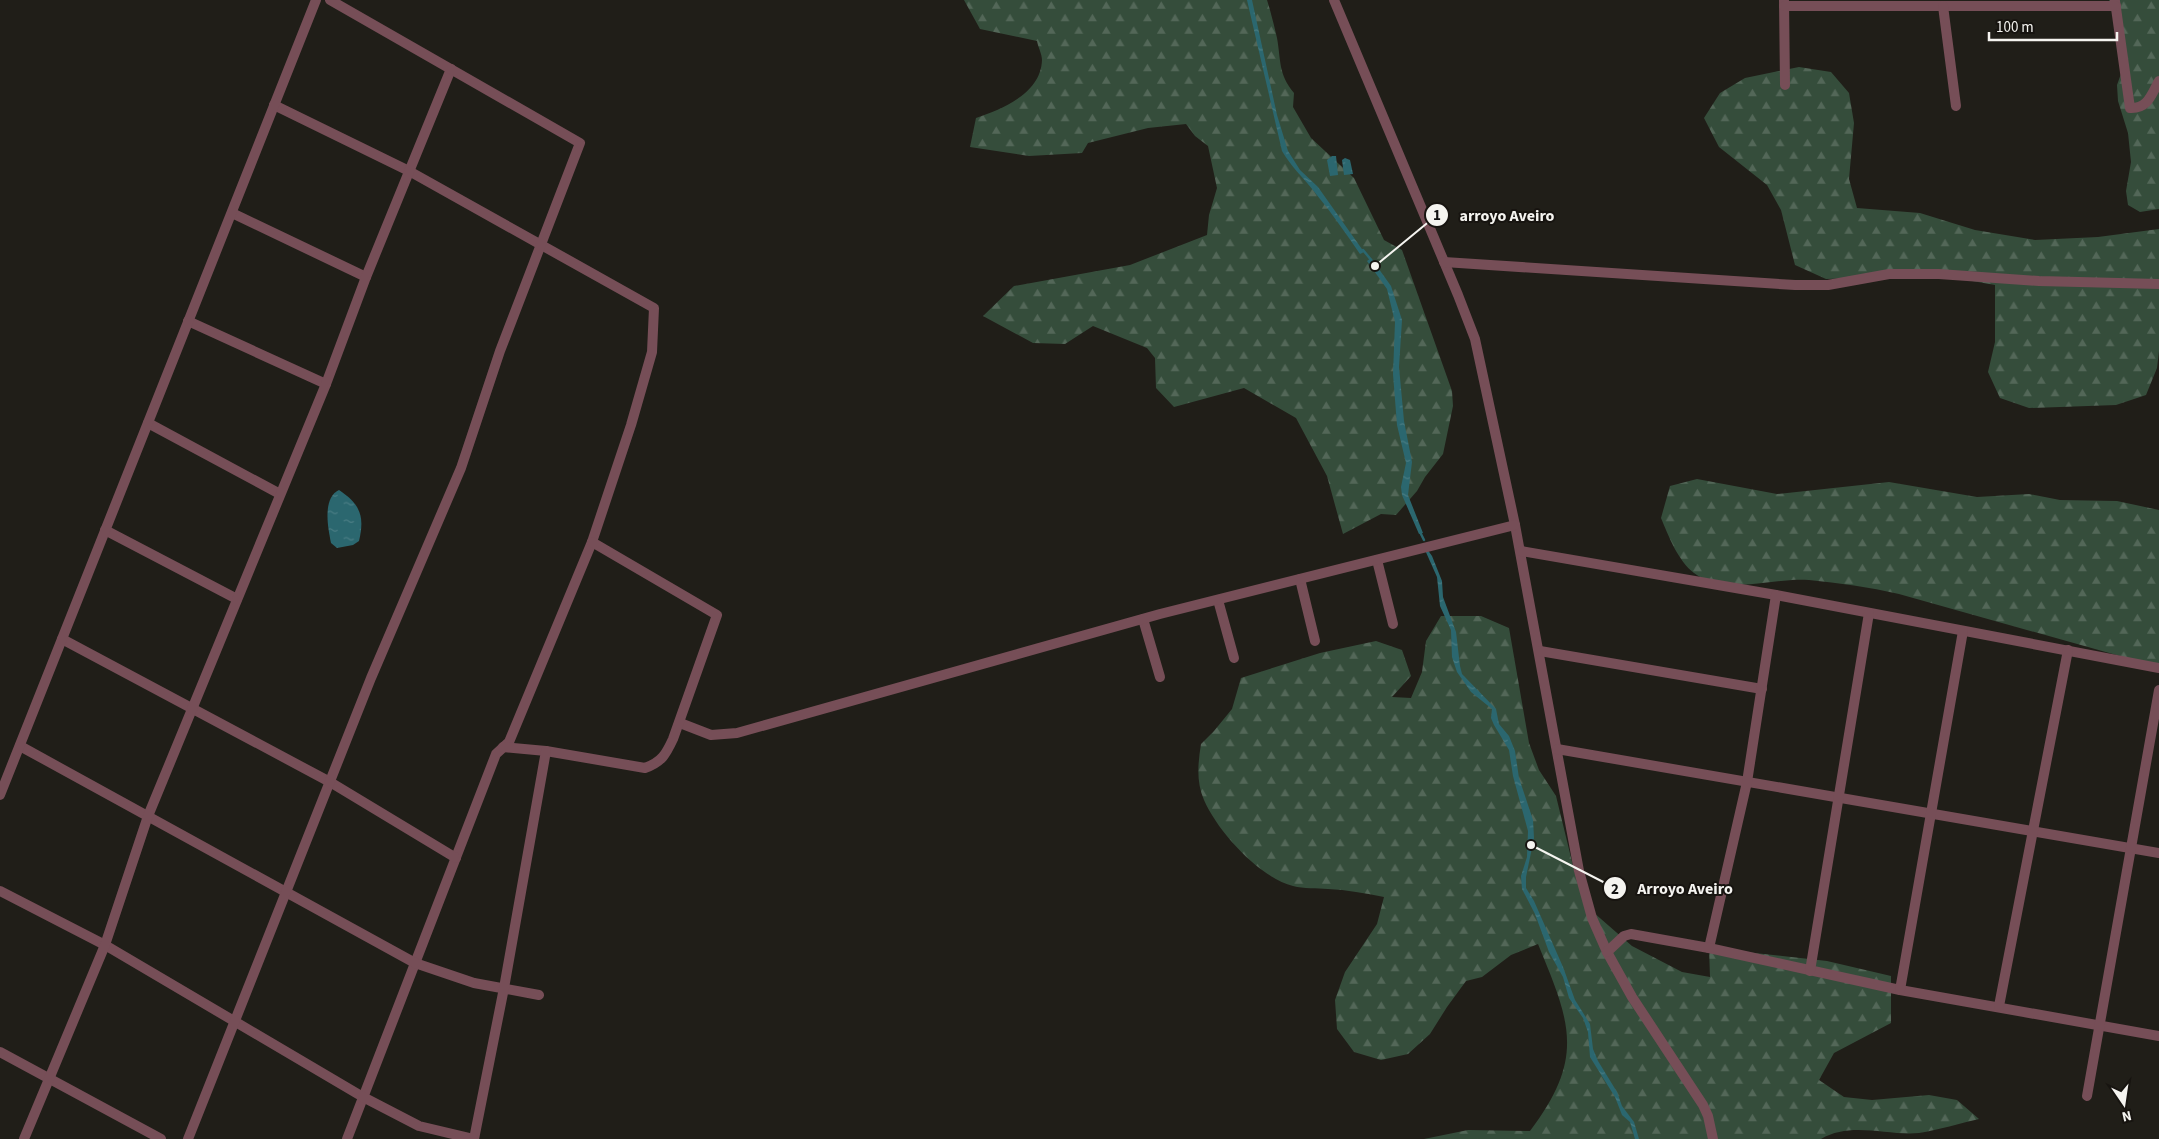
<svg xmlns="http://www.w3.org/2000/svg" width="2159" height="1139" font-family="'Source Sans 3',sans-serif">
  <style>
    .forest { fill: url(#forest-firs) }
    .water { fill: url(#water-ripples) }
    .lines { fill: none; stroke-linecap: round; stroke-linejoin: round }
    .stream { stroke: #2b676f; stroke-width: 2.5 }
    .minor { stroke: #764e57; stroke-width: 10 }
    .leader { fill: none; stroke: #f5f4f0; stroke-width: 2 }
    .callout-dot { fill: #f5f4f0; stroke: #171410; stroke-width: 2 }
    .mark-label { font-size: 15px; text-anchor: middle; font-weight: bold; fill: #111 }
    .callout-label { font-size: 16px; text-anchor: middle; font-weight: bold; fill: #f5f4f0; stroke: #171410; stroke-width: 4; stroke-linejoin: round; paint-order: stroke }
  </style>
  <defs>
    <pattern id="forest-firs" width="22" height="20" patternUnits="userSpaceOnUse" patternTransform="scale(1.25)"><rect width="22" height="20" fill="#354d3b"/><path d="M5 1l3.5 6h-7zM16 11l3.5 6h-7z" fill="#536758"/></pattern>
    <pattern id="water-ripples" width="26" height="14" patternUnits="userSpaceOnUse" patternTransform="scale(1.25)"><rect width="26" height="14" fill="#2b676f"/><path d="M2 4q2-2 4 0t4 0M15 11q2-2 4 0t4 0" fill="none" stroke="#4a7d84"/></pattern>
  </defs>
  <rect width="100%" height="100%" fill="#201e18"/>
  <g class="forest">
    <path d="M964,0H1267C1271,13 1274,25 1277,38C1281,60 1278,74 1294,93L1293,107L1311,138L1354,178L1384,240L1402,250L1452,391L1453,406L1443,454L1425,477L1417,491L1396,515L1381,514L1343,534L1327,476L1296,418L1244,388L1174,407L1156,388L1155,358L1147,348L1093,326L1065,344L1033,343L983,316L1014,286L1130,265L1207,235L1209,215L1217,188L1208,146L1195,136L1186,124L1148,128L1088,143L1082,153L1029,156L970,147L976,118C1003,109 1041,93 1042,60C1042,54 1038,47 1037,41L980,29Z"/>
    <path d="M2109,0H2159V209L2140,212L2128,205L2126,191L2131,162L2128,133L2118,101L2117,85L2122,71L2123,57Z"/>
    <path d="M1799,67L1831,72L1849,93L1854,123L1849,179L1857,208L1920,213L1975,230L2035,240L2098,237L2159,229V351L2157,368L2146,395L2116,405L2029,408L2000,398L1988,372L1995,342V285L1921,272L1857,278L1826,279L1795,265L1781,210L1767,185L1719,147L1704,118L1720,93L1745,78Z"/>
    <path d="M1697,479L1777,494L1889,482L1977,497L2029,494L2060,500L2117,501L2159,510V667L1899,594C1869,587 1839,583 1809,580C1772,577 1726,597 1694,573C1678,561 1668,535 1661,518L1670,486Z"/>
    <path d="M1441,616H1481L1509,628L1529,743L1539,770L1556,796L1575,874L1590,898L1593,912L1632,946L1682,972L1710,977L1709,948L1827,961L1891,976V1023L1834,1053L1819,1080L1844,1097L1872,1100L1929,1095L1957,1100L1979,1119C1960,1123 1939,1130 1919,1133C1887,1136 1851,1121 1821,1139H1424L1468,1130L1530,1131C1586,1057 1570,1022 1538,944L1511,955L1482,977L1466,981L1447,1007L1430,1034L1408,1054L1381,1060L1354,1052L1337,1029L1335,1000L1345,972L1377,924L1384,897C1365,893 1347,890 1328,889C1317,888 1304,889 1293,886C1259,877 1218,832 1204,800C1196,782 1198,763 1201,744L1214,731L1232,709L1241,678L1320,653L1376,641L1402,650L1411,676L1392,697L1411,698L1422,672L1426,641Z"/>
  </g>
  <g class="water">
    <path d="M1247,0H1252L1277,115L1288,151L1300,170L1318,187L1364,252L1360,254C1346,234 1332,213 1316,194C1305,179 1291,167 1282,151Z"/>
    <path d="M1332,156H1336L1338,175L1330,176L1327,160Z"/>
    <path d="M1345,158L1350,160L1353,174L1344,175L1342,160Z"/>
    <path d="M1371,258L1391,286L1402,320L1399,367L1404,421L1412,462L1408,495L1423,533L1419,534L1402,495L1401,487L1406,463L1397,425L1393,374L1395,322L1387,289L1367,261Z"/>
    <path d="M339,490C360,504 365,516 359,541L353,545L337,548L331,543C328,528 322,498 339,490Z"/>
    <path d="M1427,549L1432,556L1442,581L1443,597L1456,632L1460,666L1462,674L1496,709L1499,724L1509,736L1515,751L1519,778L1533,820L1534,838L1526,877V888L1534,901L1563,967L1575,1000L1590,1024L1593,1049L1598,1061L1617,1092L1622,1106L1634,1122L1639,1139H1635L1630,1122L1622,1115L1615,1097L1590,1057L1588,1032L1583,1018L1569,998L1563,977L1549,952L1535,914L1522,889L1521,876L1527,857L1528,831L1513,776L1509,750L1494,725L1491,718L1492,709L1471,692L1457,672L1452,657L1451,630L1440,606L1437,577L1425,550Z"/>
  </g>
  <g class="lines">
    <g class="stream">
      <path d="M1363,250L1372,261"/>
      <path d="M1420,532L1424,540"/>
    </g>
    <g class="minor">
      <path d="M1334,0L1458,295L1475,339L1515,525L1579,871L1592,918L1607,952L1632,997L1703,1105L1708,1116L1713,1139"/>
      <path d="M1784,1L1785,85"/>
      <path d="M2115,1L2130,108C2148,109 2151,95 2159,81"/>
      <path d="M1784,6H2116"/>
      <path d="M1943,6L1956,106"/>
      <path d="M274,105L409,171L654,308L652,352L631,425L592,542L509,742L496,754L347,1139"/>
      <path d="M232,213L366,277"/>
      <path d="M1444,262L1795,285H1828L1889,274H1939L2039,281L2159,284"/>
      <path d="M188,321L326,384"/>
      <path d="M148,423L280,494"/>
      <path d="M105,530L237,599"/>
      <path d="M1521,551L1776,595L2159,668"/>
      <path d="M1377,560L1393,624"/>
      <path d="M1300,579L1315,641"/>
      <path d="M1218,600L1234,658"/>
      <path d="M1143,619L1160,677"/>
      <path d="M62,639L330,782L456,858"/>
      <path d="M1540,651L1762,689"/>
      <path d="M680,723L711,735L737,733L1160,614L1515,525"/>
      <path d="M20,746L415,963L474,983L539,995"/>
      <path d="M503,747L546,751L645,768C662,762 666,754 673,739L717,615L592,542"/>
      <path d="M1557,749L2159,853"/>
      <path d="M0,795L316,0"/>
      <path d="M0,891L105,945L363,1097L419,1126L474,1139"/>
      <path d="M1709,948L1747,782L1776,595"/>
      <path d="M1607,952L1624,936L1631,934L1709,948L1900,990L2159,1036"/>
      <path d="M1810,971L1869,613"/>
      <path d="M1900,990L1963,631"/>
      <path d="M1999,1006L2068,650"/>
      <path d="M0,1052L161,1139"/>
      <path d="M2087,1096L2159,690"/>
      <path d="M24,1139L105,945L148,816L326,384L366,277L451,69"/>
      <path d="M188,1139L371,678L461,468L500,351L580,143L330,0"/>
      <path d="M474,1139L504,988L546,751"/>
    </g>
  </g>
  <path class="leader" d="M1375 266L1437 215M1531 845L1615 888"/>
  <g class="callout-dot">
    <circle cx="1375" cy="266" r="5"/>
    <circle cx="1531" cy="845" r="5"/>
    <circle cx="1437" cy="215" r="12"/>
    <circle cx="1615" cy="888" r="12"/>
  </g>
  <g class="mark-label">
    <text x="1437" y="220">1</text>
    <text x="1615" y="894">2</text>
  </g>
  <g class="callout-label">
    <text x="1507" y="221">arroyo Aveiro</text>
    <text x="1685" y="894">Arroyo Aveiro</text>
  </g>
  <g transform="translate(2124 1104) rotate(167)" stroke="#171410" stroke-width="4" paint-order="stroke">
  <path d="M0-4L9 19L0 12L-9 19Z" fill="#f5f4f0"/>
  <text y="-8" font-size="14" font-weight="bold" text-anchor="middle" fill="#f5f4f0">N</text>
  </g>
  <path d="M1989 32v8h128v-8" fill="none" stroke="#f5f4f0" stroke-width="2.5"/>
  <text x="1996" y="32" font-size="15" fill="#f5f4f0" stroke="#171410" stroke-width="4" paint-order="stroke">100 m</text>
</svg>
